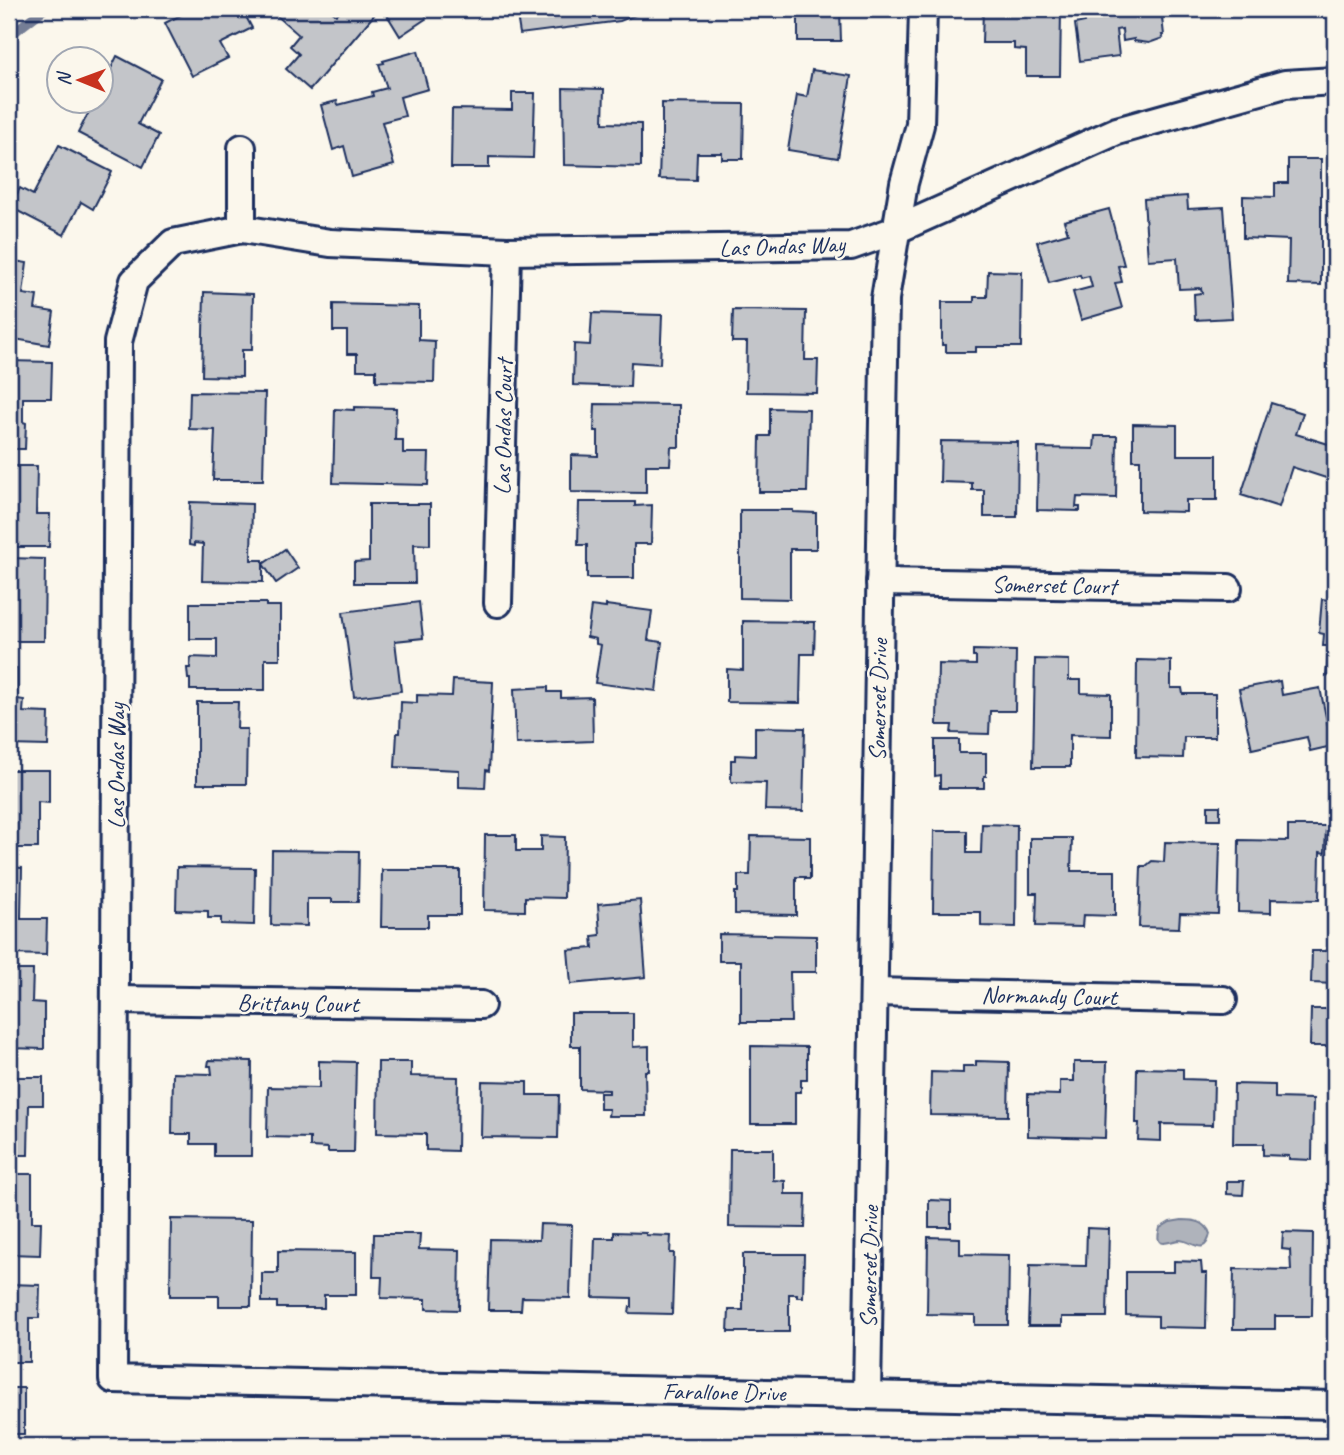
<svg xmlns="http://www.w3.org/2000/svg" width="1344" height="1455" font-family="Caveat,sans-serif">
  <style>
    .water { fill: #afb3bb; stroke: #747e96; stroke-width: 2 }
    .lines { fill: none; stroke-linecap: round; stroke-linejoin: round }
    .stream { stroke: #747e96; stroke-width: 10 }
    .building { fill: #c3c5c9; stroke: #1b2f5e; stroke-width: 2 }
    .street-casing { stroke: #1b2f5e; stroke-width: 32 }
    .street { stroke: #fbf7ec; stroke-width: 26 }
    .labels { text-anchor: middle; dominant-baseline: central; stroke-width: 5; stroke-linejoin: round; paint-order: stroke }
    .street-label { font-size: 24px; fill: #1b2f5e; stroke: #fbf7ec }
  </style>
  <rect width="100%" height="100%" fill="#fbf7ec"/>
  <filter id="ink" filterUnits="userSpaceOnUse"><feTurbulence type="fractalNoise" baseFrequency=".0143" numOctaves="2"/><feDisplacementMap in="SourceGraphic" scale="14" xChannelSelector="R" yChannelSelector="G"/><feConvolveMatrix kernelMatrix="1 2 1 2 8 2 1 2 1" color-interpolation-filters="sRGB"/></filter>
  <g filter="url(#ink)">
    <path class="water" d="M1182,1220C1194,1220 1206,1221 1210,1234C1205,1258 1192,1240 1179,1240C1169,1241 1153,1251 1160,1228L1170,1222Z"/>
    <g class="lines">
      <path class="stream" d="M9,36L44,9"/>
    </g>
    <g class="building">
      <path d="M188,9H242L252,28L220,44L228,58L192,76L165,23L189,11Z"/>
      <path d="M281,9H329L336,15L342,9H367L374,15L310,90L286,69L299,54L290,46L299,35L276,15Z"/>
      <path d="M385,9H421L427,18L400,36L384,10Z"/>
      <path d="M516,9H651L620,21L520,34Z"/>
      <path d="M798,9H853V10H840L841,41H798Z"/>
      <path d="M983,9H1061L1060,76H1026V50L1014,49V43H982Z"/>
      <path d="M1084,9H1161L1164,35H1162L1163,38L1149,43L1134,41V39L1123,41L1122,29L1116,30L1119,56L1080,61L1075,24L1085,22Z"/>
      <path d="M1232,9H1267V16L1232,15Z"/>
      <path d="M418,51L428,89L400,97L405,116L382,122L394,165L352,177L344,146L333,150L321,105L337,101L338,105L373,96L372,92L387,88L379,64L384,63L383,61Z"/>
      <path d="M117,56L161,79L138,124L159,135L143,167L78,133L94,102H102V87Z"/>
      <path d="M812,70L851,76L838,158L788,150L797,95L807,97Z"/>
      <path d="M563,88L604,89L603,123L641,124V167L564,165Z"/>
      <path d="M512,93H535L533,158L489,157V168H451L452,109L512,110Z"/>
      <path d="M662,103L744,104L743,159H722V153H697L696,180L659,179L660,151H662Z"/>
      <path d="M59,145L112,172L93,209L81,202L64,235L10,207L20,188L33,195Z"/>
      <path d="M1288,159H1321V285L1288,284L1289,240L1243,238V196L1275,197V183H1288Z"/>
      <path d="M1187,196L1188,209L1224,207L1232,318L1195,320L1194,294L1202,293L1201,288L1179,289L1177,258L1148,260L1144,199Z"/>
      <path d="M1109,209L1124,265L1118,266L1122,282L1115,283L1122,308L1081,320L1073,292L1092,287L1089,276L1081,278L1080,275L1049,283L1037,242L1068,233L1064,221Z"/>
      <path d="M9,260L27,263L23,294L37,296L35,309L54,312L49,345L9,338Z"/>
      <path d="M988,271L1022,272L1021,347H976V352H946V345H942V302H974V297H987Z"/>
      <path d="M204,292L253,294L252,350H242V377L202,376Z"/>
      <path d="M333,304L419,306V340L435,341L434,382L376,381V370H357V354H347V331H333Z"/>
      <path d="M733,310L806,311L805,360H818L817,393L746,392L747,342H732Z"/>
      <path d="M592,313L662,315L660,364L631,362L630,387L573,385L574,344L590,345Z"/>
      <path d="M9,361L52,362L51,398H23V422L26,423L25,449H9Z"/>
      <path d="M190,392L265,393L263,480H213L215,430L189,429Z"/>
      <path d="M1271,403L1303,413L1296,434L1335,446V459L1329,479L1292,467L1279,507L1241,495Z"/>
      <path d="M595,404L679,405V447H671L670,465H646V493L571,492V455L598,456V431H594Z"/>
      <path d="M354,407L396,408L395,440H403V453H429L428,485L333,483L335,409L354,410Z"/>
      <path d="M770,408L809,409L807,492H759L760,436H770Z"/>
      <path d="M1133,424L1177,425V455H1217V500H1186V512L1140,511V460H1133Z"/>
      <path d="M1095,436H1117L1116,498L1077,497L1076,507H1080V511L1037,510L1038,448L1094,449Z"/>
      <path d="M941,441L1018,442L1017,517H984V490H972V483L940,482Z"/>
      <path d="M9,466H37L36,514H50L49,547H9Z"/>
      <path d="M190,502L252,504L251,560H263V582L202,581L203,544L194,543V546L189,545Z"/>
      <path d="M579,502H635V506L652,505L651,544H634V578H587V545H578Z"/>
      <path d="M369,504H430V545L414,544L415,583H354V562L369,561Z"/>
      <path d="M740,510H793V512L816,513V549H790V599L740,598Z"/>
      <path d="M1335,538V572H1334L1328,540Z"/>
      <path d="M285,549L298,568L276,583L263,564Z"/>
      <path d="M9,558L45,559L44,641H9Z"/>
      <path d="M1322,599L1335,601V677L1326,676L1329,646H1323L1324,634L1319,633Z"/>
      <path d="M419,602L423,638L395,641L401,691L354,697L343,612Z"/>
      <path d="M190,603H266V606H280V659H265V690H190V679H188L187,668H190L191,657L217,658V639H190Z"/>
      <path d="M606,605L652,611L648,640L662,642L656,691L595,683L601,645L596,644V639L587,637L591,606L606,608Z"/>
      <path d="M743,621L815,622L814,654H801L800,703L727,702V669L743,670Z"/>
      <path d="M973,650L1016,651L1015,711H990L989,734L951,733L952,725H937L938,664L976,665V657H973Z"/>
      <path d="M1035,659L1069,660V680H1081V693L1111,694V736L1070,735V767H1033Z"/>
      <path d="M1137,660L1171,661V688H1182L1183,694H1215V737H1184L1183,758L1136,757Z"/>
      <path d="M9,668H17V699L24,700L23,712L49,713L48,746L9,745Z"/>
      <path d="M453,680L493,682L489,771L486,770L485,788L459,787V770L395,767L397,733H400L401,702L417,703V695L452,696Z"/>
      <path d="M1280,681L1282,695L1320,688L1332,746L1310,751L1307,737L1252,749L1239,689Z"/>
      <path d="M548,687V692H561V698L592,697L593,741L516,744L514,689Z"/>
      <path d="M197,702H238L237,729H247L246,784H197Z"/>
      <path d="M755,727L805,728L803,811L765,810L766,783L731,782V760H735V755L755,756Z"/>
      <path d="M935,740H959V753H986V776H984V788H940V775L935,776Z"/>
      <path d="M9,770H49V803L38,802V848H9Z"/>
      <rect x="1208" y="806" width="12" height="13"/>
      <path d="M982,824L1017,825L1016,927L981,926V912H933L934,831H967V853H981Z"/>
      <path d="M1288,826H1326L1325,853L1320,852L1319,900L1271,899V913L1238,912L1239,840L1288,841Z"/>
      <path d="M485,835H516V851H541V836L565,837L564,898L525,897V911L484,910Z"/>
      <path d="M751,836L810,837V879H805V877H796V915L735,914V892H738V875H750Z"/>
      <path d="M1030,838H1072L1071,871H1115V916L1083,915L1082,927L1036,926L1037,893H1030Z"/>
      <path d="M1165,842L1220,843L1218,914L1180,913L1179,928L1139,927L1141,866H1146L1152,861L1164,862Z"/>
      <path d="M272,850L359,851L358,902H332V899H307V926L271,925Z"/>
      <path d="M9,867L22,868L21,919H47L46,955L9,954Z"/>
      <path d="M177,867L255,868L254,925L221,924V918H208V911L176,910Z"/>
      <path d="M382,870H460V915H428V927H381Z"/>
      <path d="M640,900L646,977L571,984L568,950L593,948L592,936L600,935L598,904Z"/>
      <path d="M719,934L816,936V972H790L791,1022H741V961H719Z"/>
      <path d="M1332,938H1335V984L1311,983L1312,951H1331Z"/>
      <path d="M9,970H33L32,1002L44,1003V1049L9,1048Z"/>
      <path d="M1311,1009H1335V1046H1310Z"/>
      <path d="M571,1013H633V1047L649,1046V1071H645L646,1116H608L609,1109H600V1093H609V1090L580,1089V1046H571Z"/>
      <path d="M751,1046L807,1047V1080H801V1092H795V1124H751Z"/>
      <path d="M209,1060L252,1061L251,1156H214V1144H191V1134H172L173,1073L212,1074L211,1066H208Z"/>
      <path d="M319,1061L356,1062L354,1152H328V1148L310,1147V1138L267,1137L268,1087L319,1088Z"/>
      <path d="M976,1061L1009,1062L1008,1116L930,1115L931,1072L963,1073V1066H976Z"/>
      <path d="M378,1062H411V1076L458,1077L457,1151L426,1150V1134L377,1133Z"/>
      <path d="M1074,1062H1107L1105,1138L1028,1136V1094L1060,1095V1081H1074Z"/>
      <path d="M1137,1068L1183,1069V1079L1214,1080L1213,1125L1161,1124V1141L1138,1140L1139,1123H1136Z"/>
      <path d="M9,1077H43V1105H29L28,1155H9Z"/>
      <path d="M482,1081L527,1082V1095H559L558,1138L481,1137Z"/>
      <path d="M1234,1084L1275,1085V1098L1313,1099L1312,1160L1289,1159V1156L1263,1155V1144H1233Z"/>
      <path d="M730,1149H773V1180L785,1181V1194H806L805,1228L729,1227Z"/>
      <path d="M9,1174H32V1222H41L40,1255L9,1254Z"/>
      <path d="M1227,1181H1244L1243,1195L1227,1194Z"/>
      <path d="M929,1200L951,1201V1227H929Z"/>
      <path d="M171,1219L252,1220L251,1306H219V1296H170Z"/>
      <path d="M540,1224L572,1225L570,1298L522,1297L521,1310H488L490,1239L539,1240Z"/>
      <path d="M1087,1228L1109,1229L1107,1317H1062V1326H1028L1030,1265L1086,1266Z"/>
      <path d="M614,1232L646,1233V1235L671,1236L670,1253H674L672,1314L629,1313L630,1307H632V1298L593,1297L595,1238H614Z"/>
      <path d="M1283,1232L1313,1233L1312,1316H1275V1329H1233L1234,1269L1291,1270L1290,1250L1282,1249Z"/>
      <path d="M374,1234H420L419,1249L460,1250L459,1310L426,1309V1299L381,1298L382,1277H373Z"/>
      <path d="M928,1237L960,1238V1254L1009,1255L1008,1325H975V1315L927,1314Z"/>
      <path d="M278,1251L356,1252V1295H324V1308H277V1302H262V1273H278Z"/>
      <path d="M743,1254H804L803,1297H797V1294H789V1332H728L729,1310H743Z"/>
      <path d="M1174,1261L1201,1262L1202,1273H1207L1206,1328L1158,1327V1316L1126,1315V1272H1174Z"/>
      <path d="M1331,1278H1335V1321H1330Z"/>
      <path d="M9,1284L40,1285L39,1318H29V1362H9Z"/>
      <path d="M9,1388H24V1434H11V1446H9Z"/>
    </g>
    <g class="lines">
      <g class="street-casing">
        <g id="street">
          <path d="M1335,81L1285,84L1117,131L896,230L851,246L507,251L330,243L242,229L173,243L134,281L118,342L113,1379L1335,1405"/>
          <path d="M242,148V229"/>
          <path d="M880,582L1228,588"/>
          <path d="M498,603L507,251"/>
          <path d="M874,992L1223,1000"/>
          <path d="M115,1000L481,1005"/>
          <path d="M867,1395L885,299L904,183L920,125L923,9"/>
        </g>
      </g>
      <use href="#street" class="street"/>
    </g>
  </g>
  <g class="labels">
    <g class="street-label">
      <text transform="translate(782 246) rotate(-2)">Las Ondas Way</text>
      <text transform="translate(503 427) rotate(-89)">Las Ondas Court</text>
      <text transform="translate(1054 585) rotate(1)">Somerset Court</text>
      <text transform="translate(878 700) rotate(-89)">Somerset Drive</text>
      <text transform="translate(116 766) rotate(-90)">Las Ondas Way</text>
      <text transform="translate(1049 996) rotate(1)">Normandy Court</text>
      <text transform="translate(298 1003) rotate(1)">Brittany Court</text>
      <text transform="translate(869 1267) rotate(-89)">Somerset Drive</text>
      <text transform="translate(724 1392) rotate(1)">Farallone Drive</text>
    </g>
  </g>
  <rect width="1344" height="1455" fill="none" stroke="#fbf7ec" stroke-width="35"/>
  <rect x="18" y="18" width="1309" height="1420" fill="none" stroke="#1b2f5e" stroke-width="2.5" filter="url(#ink)"/>
  <g transform="translate(80 80) rotate(271)"><circle r="33" fill="#fbf7ec" stroke="#a1a7b3" stroke-width="2"/>
  <path d="M0-5L12 26L0 18L-12 26Z" fill="#c8321e"/>
  <text y="-10" font-size="19" font-weight="bold" text-anchor="middle" fill="#1b2f5e">N</text>
  </g>
</svg>
